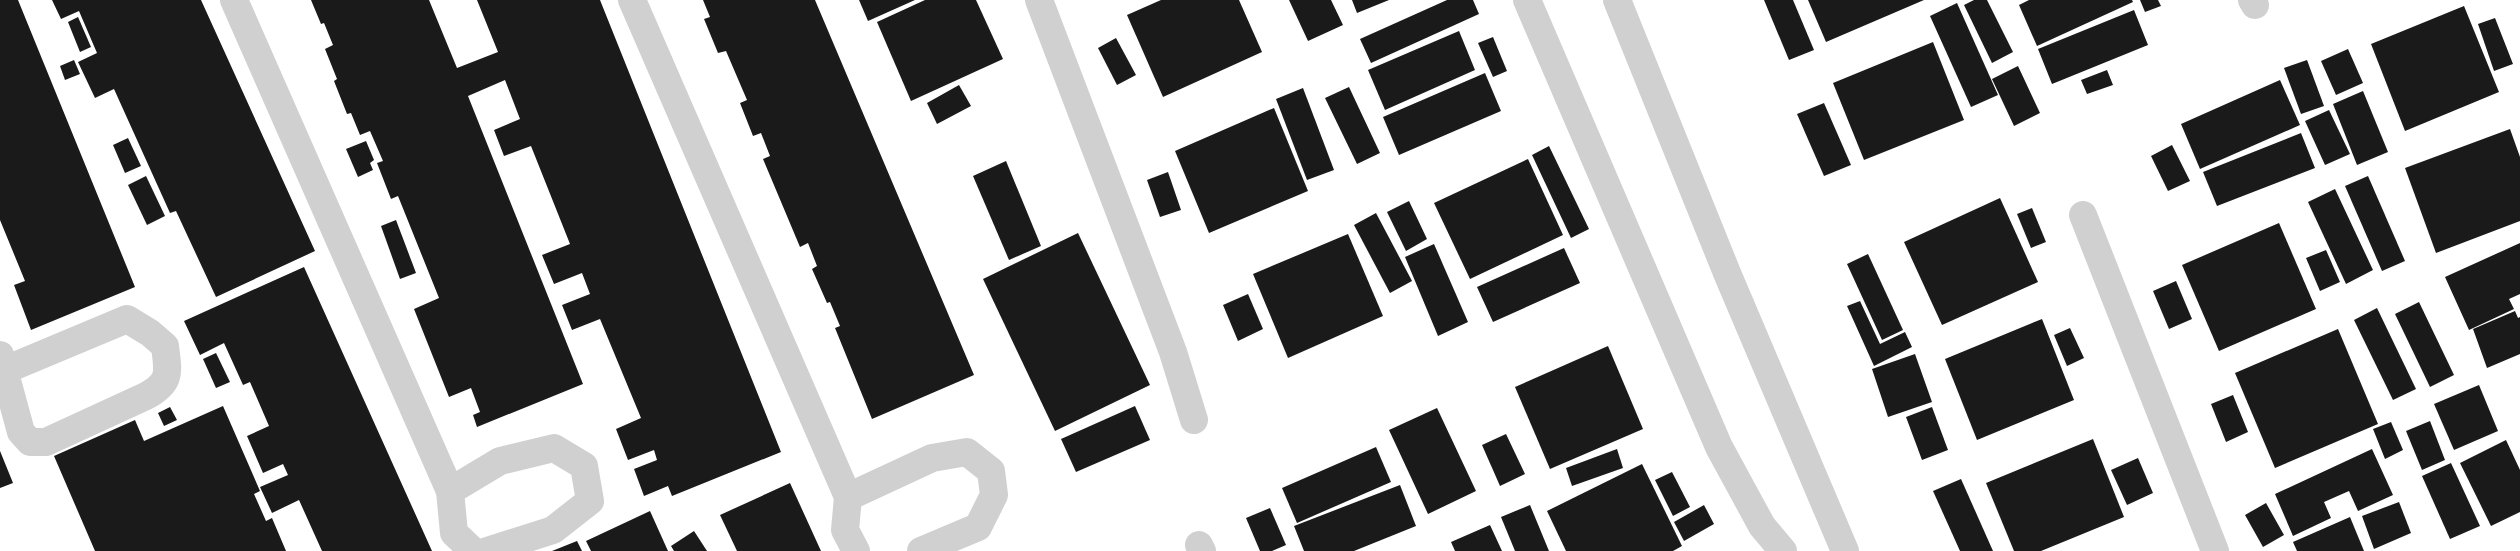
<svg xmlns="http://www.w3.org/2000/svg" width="2520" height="551" font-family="'Archivo Narrow',sans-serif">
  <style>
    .building { fill: #1a1a1a }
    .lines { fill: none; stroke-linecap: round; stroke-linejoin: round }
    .minor { stroke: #d0d0d0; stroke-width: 28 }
  </style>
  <rect width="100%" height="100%" fill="#fff"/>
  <g class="building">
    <path d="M0,0H18L135,287L31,330L14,285L25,281L0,220Z"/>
    <path d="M52,0H201L315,251L216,297L176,211L170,213L114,89L95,98L78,62L97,53L79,11L61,19Z"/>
    <path d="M311,0H429L457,68L498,52L477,0H600L781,452L672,496L668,486L644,496L634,469L657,460L654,450L628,460L616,429L641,418L600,319L572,330L562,305L590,294L582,273L554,284L542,255L570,244L531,146L504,156L494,130L520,119L505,80L468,96L583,384L477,427L473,415L480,412L471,388L449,397L414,309L439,298L398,196L391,199L377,163L383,161L370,131L360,135L351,113L347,114L334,81L337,79L325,49L333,45L324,23L321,24Z"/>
    <path d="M703,0H815L974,375L872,419L835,328L840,326L830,302L827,303L812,269L817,266L808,243L800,247L763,159L770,156L761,133L753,136L740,103L747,100L726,51L718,53L704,19L710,17Z"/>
    <path d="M859,0H915L868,21Z"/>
    <path d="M925,0H976L1003,59L911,101L877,22Z"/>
    <path d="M1161,0H1239L1262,52L1163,97L1127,15Z"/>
    <path d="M1289,0H1331L1343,25L1308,41Z"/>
    <path d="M1352,0H1389L1357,13Z"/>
    <path d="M1447,0H1473L1479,14L1371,63L1360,39Z"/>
    <path d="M1764,0H1793L1814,50L1789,60Z"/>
    <path d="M1808,0H1924L1826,42Z"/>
    <path d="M1974,0H1987L2013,52L1992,63L1964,5Z"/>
    <path d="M2029,0H2132L2133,2L2037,46L2019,5Z"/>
    <path d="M2140,0H2158L2161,6L2145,12Z"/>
    <path d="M1957,3L1998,95L1971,107L1930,16Z"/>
    <path d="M2464,6L2499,92L2405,131L2371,44Z"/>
    <path d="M2134,10L2148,45L2052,84L2038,49Z"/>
    <path d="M78,17L91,47L80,52L68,22Z"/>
    <path d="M2495,18L2513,64L2494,71L2478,24Z"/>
    <path d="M1459,31L1475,70L1385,110L1368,70Z"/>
    <path d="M1493,37L1507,71L1493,77L1478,43Z"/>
    <path d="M1116,38L1136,75L1117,85L1098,48Z"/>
    <path d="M1933,42L1964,120L1864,160L1833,83Z"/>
    <path d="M2348,49L2363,83L2336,95L2321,61Z"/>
    <path d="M74,60L80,74L65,80L60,66Z"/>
    <path d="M2307,60L2324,106L2301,114L2284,68Z"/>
    <path d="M2018,66L2040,113L2014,126L1992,79Z"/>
    <path d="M2107,70L2113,85L2087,94L2081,80Z"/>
    <path d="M1485,73L1501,111L1399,155L1383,117Z"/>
    <path d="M2280,80L2300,125L2200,169L2181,124Z"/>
    <path d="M959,85L971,106L937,124L927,103Z"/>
    <path d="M1349,87L1380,153L1357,164L1325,98Z"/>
    <path d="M1303,88L1334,170L1307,180L1276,99Z"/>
    <path d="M2363,91L2388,152L2357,165L2333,104Z"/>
    <path d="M1824,103L1851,165L1824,176L1797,114Z"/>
    <path d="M1274,108L1308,191L1209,233L1175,151Z"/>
    <path d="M2329,110L2350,154L2325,165L2305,121Z"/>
    <path d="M2510,129L2520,157V221L2436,253L2405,168Z"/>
    <path d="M2301,133L2315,168L2217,206L2203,172Z"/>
    <path d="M128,138L141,166L125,173L113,145Z"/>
    <path d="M366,141L374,160L370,163L373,170L358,177L346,149Z"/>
    <path d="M2172,145L2190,181L2168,191L2151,156Z"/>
    <path d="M1549,146L1589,229L1571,238L1532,155Z"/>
    <path d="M1528,159L1563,235L1470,279L1434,203Z"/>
    <path d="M1006,161L1041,246L1009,260L973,176Z"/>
    <path d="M1168,172L1181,210L1160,217L1147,180Z"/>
    <path d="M146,176L165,216L147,225L128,185Z"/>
    <path d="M2368,176L2405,261L2382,271L2345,186Z"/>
    <path d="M2335,189L2373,270L2346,284L2308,202Z"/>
    <path d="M2000,198L2038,282L1942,325L1904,242Z"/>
    <path d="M1409,201L1427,239L1406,251L1387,212Z"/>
    <path d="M2032,208L2046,242L2031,248L2017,214Z"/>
    <path d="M1376,213L1412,281L1390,293L1354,225Z"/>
    <path d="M396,220L416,273L400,279L381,226Z"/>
    <path d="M2279,223L2316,309L2219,351L2182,265Z"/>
    <path d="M1078,233L1150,385L1055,431L983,279Z"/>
    <path d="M1348,234L1383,316L1288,358L1253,274Z"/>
    <path d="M2520,243V294L2509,299L2514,309L2469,330L2445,277Z"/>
    <path d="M1434,244L1468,322L1438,336L1405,257Z"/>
    <path d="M1564,248L1580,283L1493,322L1477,287Z"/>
    <path d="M2326,250L2340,282L2320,291L2306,258Z"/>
    <path d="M1868,254L1903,330L1882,340L1847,264Z"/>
    <path d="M304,267L432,551H322L299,500L272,513L260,487L288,475L283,464L263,473L247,436L269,426L250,382L243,385L224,343L200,355L184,321Z"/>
    <path d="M2176,281L2192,319L2169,329L2153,291Z"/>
    <path d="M1248,294L1263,329L1238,341L1223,305Z"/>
    <path d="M1860,301L1880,344L1905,332L1912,347L1874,366L1847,306Z"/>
    <path d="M2419,302L2454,375L2430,387L2395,314Z"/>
    <path d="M2377,308L2416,389L2393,400L2354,320Z"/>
    <path d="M2515,311L2518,318L2520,317V354L2487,368L2473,329Z"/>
    <path d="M2042,319L2074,400L1977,440L1945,359Z"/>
    <path d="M2070,328L2084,358L2067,366L2054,335Z"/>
    <path d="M2338,329L2378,424L2275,468L2235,373Z"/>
    <path d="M1608,346L1643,429L1550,469L1515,387Z"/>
    <path d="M216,353L230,382L216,388L203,359Z"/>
    <path d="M1915,354L1932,402L1888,417L1872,369Z"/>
    <path d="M2479,385L2498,431L2454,450L2434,404Z"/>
    <path d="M2233,395L2248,432L2226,442L2211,404Z"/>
    <path d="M223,406L260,491L254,494L266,521L272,518L286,551H95L54,456L135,420L144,441Z"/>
    <path d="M1135,406L1150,440L1076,472L1061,439Z"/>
    <path d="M170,407L177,420L164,426L158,413Z"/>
    <path d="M1932,407L1948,450L1922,460L1906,417Z"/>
    <path d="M1437,408L1476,491L1428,514L1389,430Z"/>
    <path d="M2430,421L2445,460L2422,470L2406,431Z"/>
    <path d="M2391,422L2403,450L2385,459L2373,429Z"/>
    <path d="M1506,434L1525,474L1500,486L1482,445Z"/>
    <path d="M2093,439L2124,517L2041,551H2014L1986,483Z"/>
    <path d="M2506,440L2520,470V512L2491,526L2460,463Z"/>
    <path d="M1376,447L1391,482L1297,523L1282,488Z"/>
    <path d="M1617,449L1623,468L1572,486L1566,468Z"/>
    <path d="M2372,449L2393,495L2358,511L2349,491L2324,502L2331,518L2293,536L2275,494Z"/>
    <path d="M0,451L13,483L0,488Z"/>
    <path d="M2138,458L2153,493L2127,505L2111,470Z"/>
    <path d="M2451,463L2480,526L2450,539L2422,476Z"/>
    <path d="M1642,464L1682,546L1673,551H1566L1547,511Z"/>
    <path d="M1672,472L1690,507L1673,516L1655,480Z"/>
    <path d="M1961,479L1993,551H1960L1933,491Z"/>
    <path d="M790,483L821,551H737L720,515Z"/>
    <path d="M1400,485L1416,526L1354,551H1304L1294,526Z"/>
    <path d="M2399,502L2411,533L2374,549L2362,516Z"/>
    <path d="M2266,503L2284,535L2263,547L2245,515Z"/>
    <path d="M1530,505L1549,551H1515L1501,517Z"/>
    <path d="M1704,505L1714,524L1684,541L1674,522Z"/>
    <path d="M1270,508L1286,545L1272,551H1260L1246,518Z"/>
    <path d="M650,511L668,551H591L586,541Z"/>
    <path d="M2350,517L2364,551H2297L2293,542Z"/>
    <path d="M1490,525L1502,551H1455L1451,542Z"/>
    <path d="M694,531L707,551H674L671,546Z"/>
    <path d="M577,541L582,551H552Z"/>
  </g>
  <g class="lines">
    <g class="minor">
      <path d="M234,0L450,491L454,533L473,551"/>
      <path d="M632,0L848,497L845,530L856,551"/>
      <path d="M1039,0L1173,352L1194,420"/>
      <path d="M1527,0L1719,447L1762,526L1783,551"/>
      <path d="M1617,0L1727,273L1845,551"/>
      <path d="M2252,0L2255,5"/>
      <path d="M2083,215L2215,551"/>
      <path d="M0,355L21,432L30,442H46L146,396C172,382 168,372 165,346L150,333L127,319L5,370"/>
      <path d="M450,491L500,461L554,448L584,466L590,501L553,530L487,551"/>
      <path d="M848,497L932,458L967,452L991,471L994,495L978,527L921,551"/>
      <path d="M1199,545L1202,551"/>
    </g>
  </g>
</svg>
